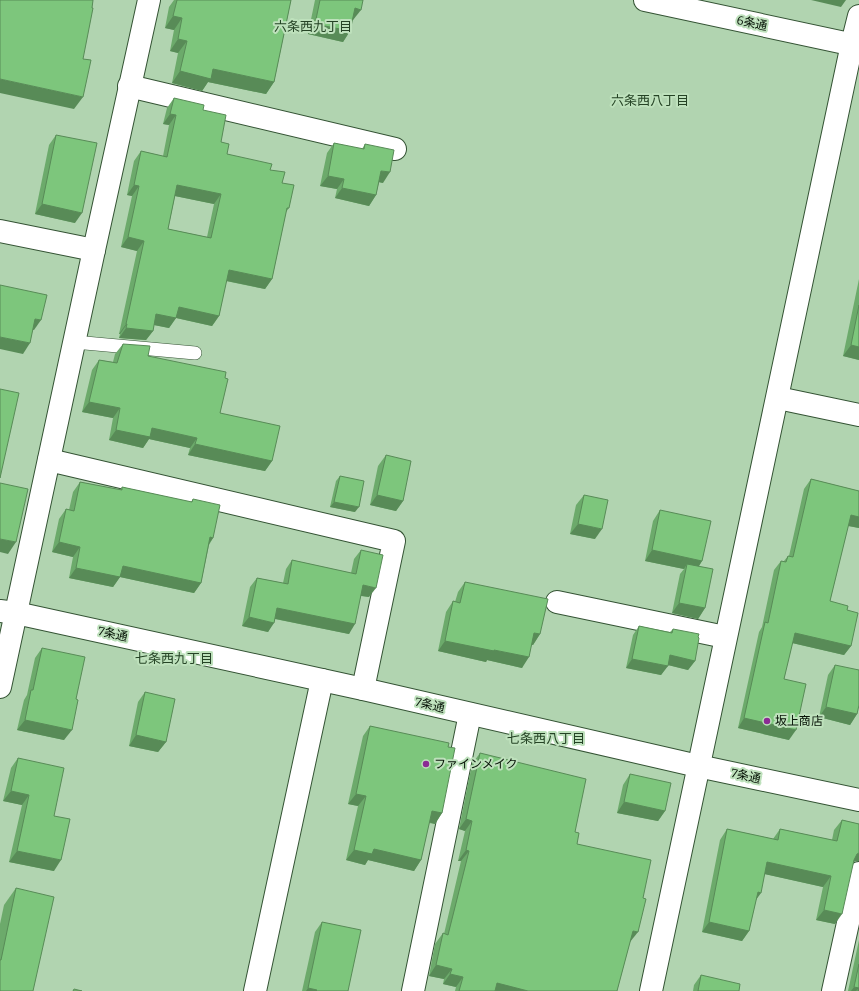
<svg xmlns="http://www.w3.org/2000/svg" width="859" height="991" font-family="Bitter,'Noto Sans JP',serif">
  <style>
    .lines { fill: none; stroke-linecap: round; stroke-linejoin: round }
    .service-casing { stroke: #345334; stroke-width: 14 }
    .minor-casing { stroke: #345334; stroke-width: 24 }
    .tertiary-casing { stroke: #345334; stroke-width: 24 }
    .service { stroke: #fff; stroke-width: 13 }
    .minor { stroke: #fff; stroke-width: 22 }
    .tertiary { stroke: #fff; stroke-width: 22 }
    .wall { fill: #6caa6b; fill-rule: evenodd }
    .shaded-wall { fill: #588b57 }
    .building { fill: #7dc67c; stroke: #588b57; fill-rule: evenodd }
    .poi-dot { fill: #8b2b94; stroke: #bee1bc; stroke-width: 1.5 }
    .labels { text-anchor: middle; dominant-baseline: central; stroke-width: 4; stroke-linejoin: round; paint-order: stroke }
    .street-label { font-size: 12px; fill: #081408; stroke: #bee1bc }
    .poi-label { font-size: 12px; fill: #081408; stroke: #bee1bc; text-anchor: start }
    .neighbourhood-label { font-size: 13px; fill: #254325; stroke: #bee1bc }
  </style>
  <rect width="100%" height="100%" fill="#b1d4b0"/>
  <g class="lines">
    <g class="service-casing">
      <path id="service" d="M74,342L195,353"/>
    </g>
    <g class="minor-casing">
      <g id="minor">
        <path d="M852,44L859,16"/>
        <path d="M129,86L395,149"/>
        <path d="M0,231L94,250"/>
        <path d="M778,398L859,415"/>
        <path d="M49,460L394,541L363,689"/>
        <path d="M557,602L725,637"/>
        <path d="M0,687L94,250L149,0"/>
        <path d="M255,991L322,680"/>
        <path d="M413,991L470,714"/>
        <path d="M833,991L859,873"/>
      </g>
    </g>
    <g class="tertiary-casing">
      <g id="tertiary">
        <path d="M645,0L859,46"/>
        <path d="M0,611L16,613L363,689L698,766L859,800"/>
        <path d="M651,991L852,44"/>
      </g>
    </g>
    <use href="#service" class="service"/>
    <use href="#minor" class="minor"/>
    <use href="#tertiary" class="tertiary"/>
  </g>
  <g class="wall">
    <path d="M174,0H291L274,82L266,94L208,82L202,91L172,83L178,53L170,51L174,30L165,28L169,7Z"/>
    <path d="M315,0H363L353,20H352L350,31L343,42L308,34Z"/>
    <path d="M174,98L203,110L227,154L270,170L282,183L289,208L286,212L272,279L265,289L226,281L219,316L212,326L176,318L169,328L154,325L153,331L146,340L119,338L120,334H119L137,251L121,247L132,196L127,195L134,161L141,151L163,156L169,125L163,124L167,108ZM175,196L214,204L207,237L168,229Z"/>
    <path d="M56,135L75,223L35,214L49,145Z"/>
    <path d="M334,143L362,149L365,144L383,183L379,182L376,195L369,206L335,198L337,189L320,186L327,153Z"/>
    <path d="M859,279V360L843,356Z"/>
    <path d="M123,344L148,356L225,378L220,413L272,461L265,471L188,455L190,448L149,439L143,448L109,440L113,418L82,412L92,370L99,360L113,362L115,354Z"/>
    <path d="M386,455L403,501L396,511L370,505L378,466Z"/>
    <path d="M340,476L355,512L330,507L336,481Z"/>
    <path d="M811,479L859,491V528L848,526L830,601L847,610L851,646L844,655L792,643L784,679L789,740L738,728L759,632L762,627L774,570L781,561H784L788,556H789L804,489Z"/>
    <path d="M80,482L120,490L122,487L191,502L193,499L213,538L209,545L201,583L194,593L120,577L113,587L69,578L73,557L52,552L59,519L66,509L69,510L73,492Z"/>
    <path d="M584,495L595,539L570,534L576,505Z"/>
    <path d="M660,510L702,561L699,566L705,608L698,619L672,613L680,574L684,569L645,561L653,521Z"/>
    <path d="M361,550L369,597L361,596L349,634L275,619L268,632L242,626L250,587L257,578L283,583L286,569L292,560L351,573L354,559Z"/>
    <path d="M465,582L540,634L533,645L531,644L522,668L487,660L486,662L438,651L446,612L453,601L455,602L458,592Z"/>
    <path d="M639,626L670,632L673,629L695,661L688,670L668,665L661,675L626,668L633,635Z"/>
    <path d="M42,648L76,699L64,740L17,730L24,700L27,695L35,658Z"/>
    <path d="M835,665L857,714L850,725L819,717L828,675Z"/>
    <path d="M145,692L166,742L158,752L129,746L138,702Z"/>
    <path d="M370,726L448,747L442,813L435,824L429,823L421,860L414,871L368,860L365,865L346,860L358,806L348,804L363,736Z"/>
    <path d="M480,753L575,832L577,844L630,942L617,991H455L456,987L443,984L444,979L429,976L435,944L443,933L444,934L461,861H458L465,831L459,829L472,764Z"/>
    <path d="M18,758L54,871L9,862L22,805L3,801L11,768Z"/>
    <path d="M630,774L665,811L658,821L617,813L623,785Z"/>
    <path d="M842,820L859,824V861H855L854,862L835,924L816,920L823,887L765,874L756,900L749,931L742,941L702,932L720,840L727,829L773,839L780,829L832,840L834,830Z"/>
    <path d="M16,888L0,991V924L4,905Z"/>
    <path d="M322,922L348,991H302L315,932Z"/>
    <path d="M859,940V991H848Z"/>
    <path d="M701,975L739,991H693L694,985Z"/>
  </g>
  <g class="shaded-wall">
    <path d="M811,0H846L841,7Z"/>
    <path d="M355,8L361,10L353,20L348,19Z"/>
    <path d="M173,16L182,18L174,30L165,28Z"/>
    <path d="M315,24L350,31L343,42L308,34Z"/>
    <path d="M178,39L187,41L178,53L170,51Z"/>
    <path d="M213,69L274,82L266,94L208,82L202,91L172,83L180,71Z"/>
    <path d="M0,79L83,97L74,109L0,93Z"/>
    <path d="M170,114L176,115L169,125L163,124Z"/>
    <path d="M381,171L390,172L383,183L374,181Z"/>
    <path d="M328,176L344,179L337,189L320,186Z"/>
    <path d="M134,185L139,186L132,196L127,195Z"/>
    <path d="M177,185L221,194L214,204L170,195Z"/>
    <path d="M342,188L376,195L369,206L335,198Z"/>
    <path d="M42,204L82,213L75,223L35,214Z"/>
    <path d="M128,237L144,241L137,251L121,247Z"/>
    <path d="M229,270L272,279L265,289L222,280Z"/>
    <path d="M179,307L219,316L212,326L172,317Z"/>
    <path d="M156,314L176,318L169,328L149,324Z"/>
    <path d="M35,319L41,320L34,330L28,329Z"/>
    <path d="M126,324H127L120,334H119Z"/>
    <path d="M126,328L153,331L146,340L119,338Z"/>
    <path d="M0,337L30,343L23,354L0,349Z"/>
    <path d="M851,345L859,347V360L843,356Z"/>
    <path d="M89,402L120,408L113,418L82,412Z"/>
    <path d="M152,428L197,438L190,448L149,439L143,448L109,440L116,430Z"/>
    <path d="M195,444L272,461L265,471L188,455Z"/>
    <path d="M377,495L403,501L396,511L370,505Z"/>
    <path d="M334,502L359,507L355,512L330,507Z"/>
    <path d="M851,515L859,517V528L844,525Z"/>
    <path d="M578,524L602,529L595,539L570,534Z"/>
    <path d="M210,537L213,538L206,548Z"/>
    <path d="M0,539L16,542L8,554L0,552Z"/>
    <path d="M59,542L80,547L73,557L52,552Z"/>
    <path d="M652,550L702,561L695,572L687,564L684,569L645,561Z"/>
    <path d="M123,566L201,583L194,593L120,577L113,587L69,578L76,568Z"/>
    <path d="M363,585L376,588L369,597L356,595Z"/>
    <path d="M679,603L705,608L698,619L672,613Z"/>
    <path d="M277,608L355,624L349,634L271,618Z"/>
    <path d="M249,617L274,623L268,632L242,626Z"/>
    <path d="M534,633L540,634L533,645L526,643Z"/>
    <path d="M795,633L851,646L844,655L788,642Z"/>
    <path d="M445,641L494,650L529,657L522,668L487,660L486,662L438,651Z"/>
    <path d="M670,655L695,661L688,670L664,664Z"/>
    <path d="M632,659L668,666L661,675L626,668Z"/>
    <path d="M826,707L857,714L850,725L819,717Z"/>
    <path d="M744,718L796,730L789,740L738,728Z"/>
    <path d="M25,720L72,730L64,740L17,730Z"/>
    <path d="M136,735L166,742L158,752L129,746Z"/>
    <path d="M11,791L29,795L22,805L3,801Z"/>
    <path d="M356,794L366,796L358,806L348,804Z"/>
    <path d="M624,802L665,811L658,821L617,813Z"/>
    <path d="M432,811L442,813L435,824L425,821Z"/>
    <path d="M466,819L472,821L465,831L459,829Z"/>
    <path d="M374,849L421,860L414,871L368,860L365,865L346,860L354,850Z"/>
    <path d="M466,850L469,851L461,861H458Z"/>
    <path d="M17,851L61,860L54,871L9,862Z"/>
    <path d="M859,853V861H855L850,865L857,854Z"/>
    <path d="M767,862L831,876L823,887L760,873Z"/>
    <path d="M758,892L761,893L753,904Z"/>
    <path d="M824,910L842,914L835,924L816,920Z"/>
    <path d="M709,922L749,931L742,941L702,932Z"/>
    <path d="M633,931L638,932L630,942L625,941Z"/>
    <path d="M436,965L452,969L444,979L429,976Z"/>
    <path d="M450,974L463,977L456,987L443,984Z"/>
    <path d="M497,983L528,991H492Z"/>
    <path d="M854,987L859,988L856,991H851Z"/>
    <path d="M308,988L317,990L316,991H306Z"/>
  </g>
  <g class="building">
    <path d="M0,0H93L92,8H93L83,59L91,60L83,97L0,79Z"/>
    <path d="M177,0H291L274,82L213,69L211,79L180,71L187,41L178,39L182,18L173,16Z"/>
    <path d="M320,0H363L361,10L355,8L350,31L315,24Z"/>
    <path d="M174,98L204,105L203,110L226,115L221,142L229,144L227,154L272,164L270,170L285,172L282,183L294,185L289,208H287L272,279L229,270L219,316L179,307L176,318L156,314L153,331L126,328L127,324H126L144,241L128,237L139,186L134,185L141,151L167,157L176,115L170,114ZM177,185L221,194L211,238L168,229Z"/>
    <path d="M56,135L97,143L82,213L42,204Z"/>
    <path d="M334,143L364,149L365,144L394,150L390,172L381,171L376,195L342,188L344,179L328,176Z"/>
    <path d="M0,285L47,295L41,320L35,319L30,343L0,337Z"/>
    <path d="M859,305V347L851,345Z"/>
    <path d="M123,344L150,346L148,356L226,372L225,378L228,379L220,413L280,426L272,461L195,444L197,438L152,428L150,437L116,430L120,408L89,402L99,360L117,363Z"/>
    <path d="M0,389L19,393L0,478Z"/>
    <path d="M386,455L411,461L403,501L377,495Z"/>
    <path d="M340,476L364,481L359,507L334,502Z"/>
    <path d="M811,479L859,491V517L851,515L830,601L848,606L847,610L858,613L851,646L795,633L784,679L806,684L796,730L744,718L765,622L768,623L781,561L786,562L788,556L793,557Z"/>
    <path d="M80,482L122,490V487L192,502L193,499L220,505L213,538L210,537L201,583L123,566L120,577L76,568L80,547L59,542L66,509L74,511Z"/>
    <path d="M0,483L28,489L16,542L0,539Z"/>
    <path d="M584,495L608,500L602,529L578,524Z"/>
    <path d="M660,510L711,521L702,561L652,550Z"/>
    <path d="M361,550L383,555L376,588L363,585L355,624L277,608L274,623L249,617L257,578L288,584L292,560L356,574Z"/>
    <path d="M687,564L713,569L705,608L679,603Z"/>
    <path d="M465,582L548,599L540,634L534,633L529,657L494,650V651L445,641L453,601L460,603Z"/>
    <path d="M639,626L672,633L673,629L699,634L698,637L699,638L695,661L670,655L668,666L632,659Z"/>
    <path d="M42,648L85,657L76,699L78,700L72,730L25,720L31,690H33Z"/>
    <path d="M835,665L859,670V705L857,714L826,707Z"/>
    <path d="M145,692L175,699L166,742L136,735Z"/>
    <path d="M370,726L449,743L448,747L455,748L442,813L432,811L421,860L374,849L372,854L354,850L366,796L356,794Z"/>
    <path d="M480,753L586,779L575,832L579,833L577,844L651,860L643,898L646,899L638,932L633,931L617,991H528L497,983L495,991H459L463,977L450,974L452,969L436,965L443,933L448,935L469,851L466,850L472,821L466,819Z"/>
    <path d="M18,758L64,768L54,816L70,819L61,860L17,851L29,795L11,791Z"/>
    <path d="M630,774L671,783L665,811L624,802Z"/>
    <path d="M842,820L859,824V853L857,854L854,860L842,914L824,910L831,876L767,862L761,893L758,892L749,931L709,922L727,829L778,840L780,829L837,841Z"/>
    <path d="M16,888L54,897L33,991H0V960H1Z"/>
    <path d="M322,922L361,930L348,991H316L317,990L308,988Z"/>
    <path d="M859,964V991H858L859,988L854,987Z"/>
    <path d="M701,975L740,984L739,991H698Z"/>
    <path d="M74,989L82,991H73Z"/>
  </g>
  <g class="poi-dot">
    <circle cx="767" cy="721" r="4"/>
    <circle cx="426" cy="764" r="4"/>
  </g>
  <g class="labels">
    <g class="street-label">
      <text transform="translate(752 23) rotate(12)">6条通</text>
      <text transform="translate(113 634) rotate(12)">7条通</text>
      <text transform="translate(430 705) rotate(13)">7条通</text>
      <text transform="translate(746 776) rotate(12)">7条通</text>
    </g>
    <g class="poi-label">
      <text x="775" y="721">坂上商店</text>
      <text x="434" y="764">ファインメイク</text>
    </g>
    <g class="neighbourhood-label">
      <text x="313" y="26">六条西九丁目</text>
      <text x="650" y="100">六条西八丁目</text>
      <text x="174" y="658">七条西九丁目</text>
      <text x="546" y="738">七条西八丁目</text>
    </g>
  </g>
</svg>
